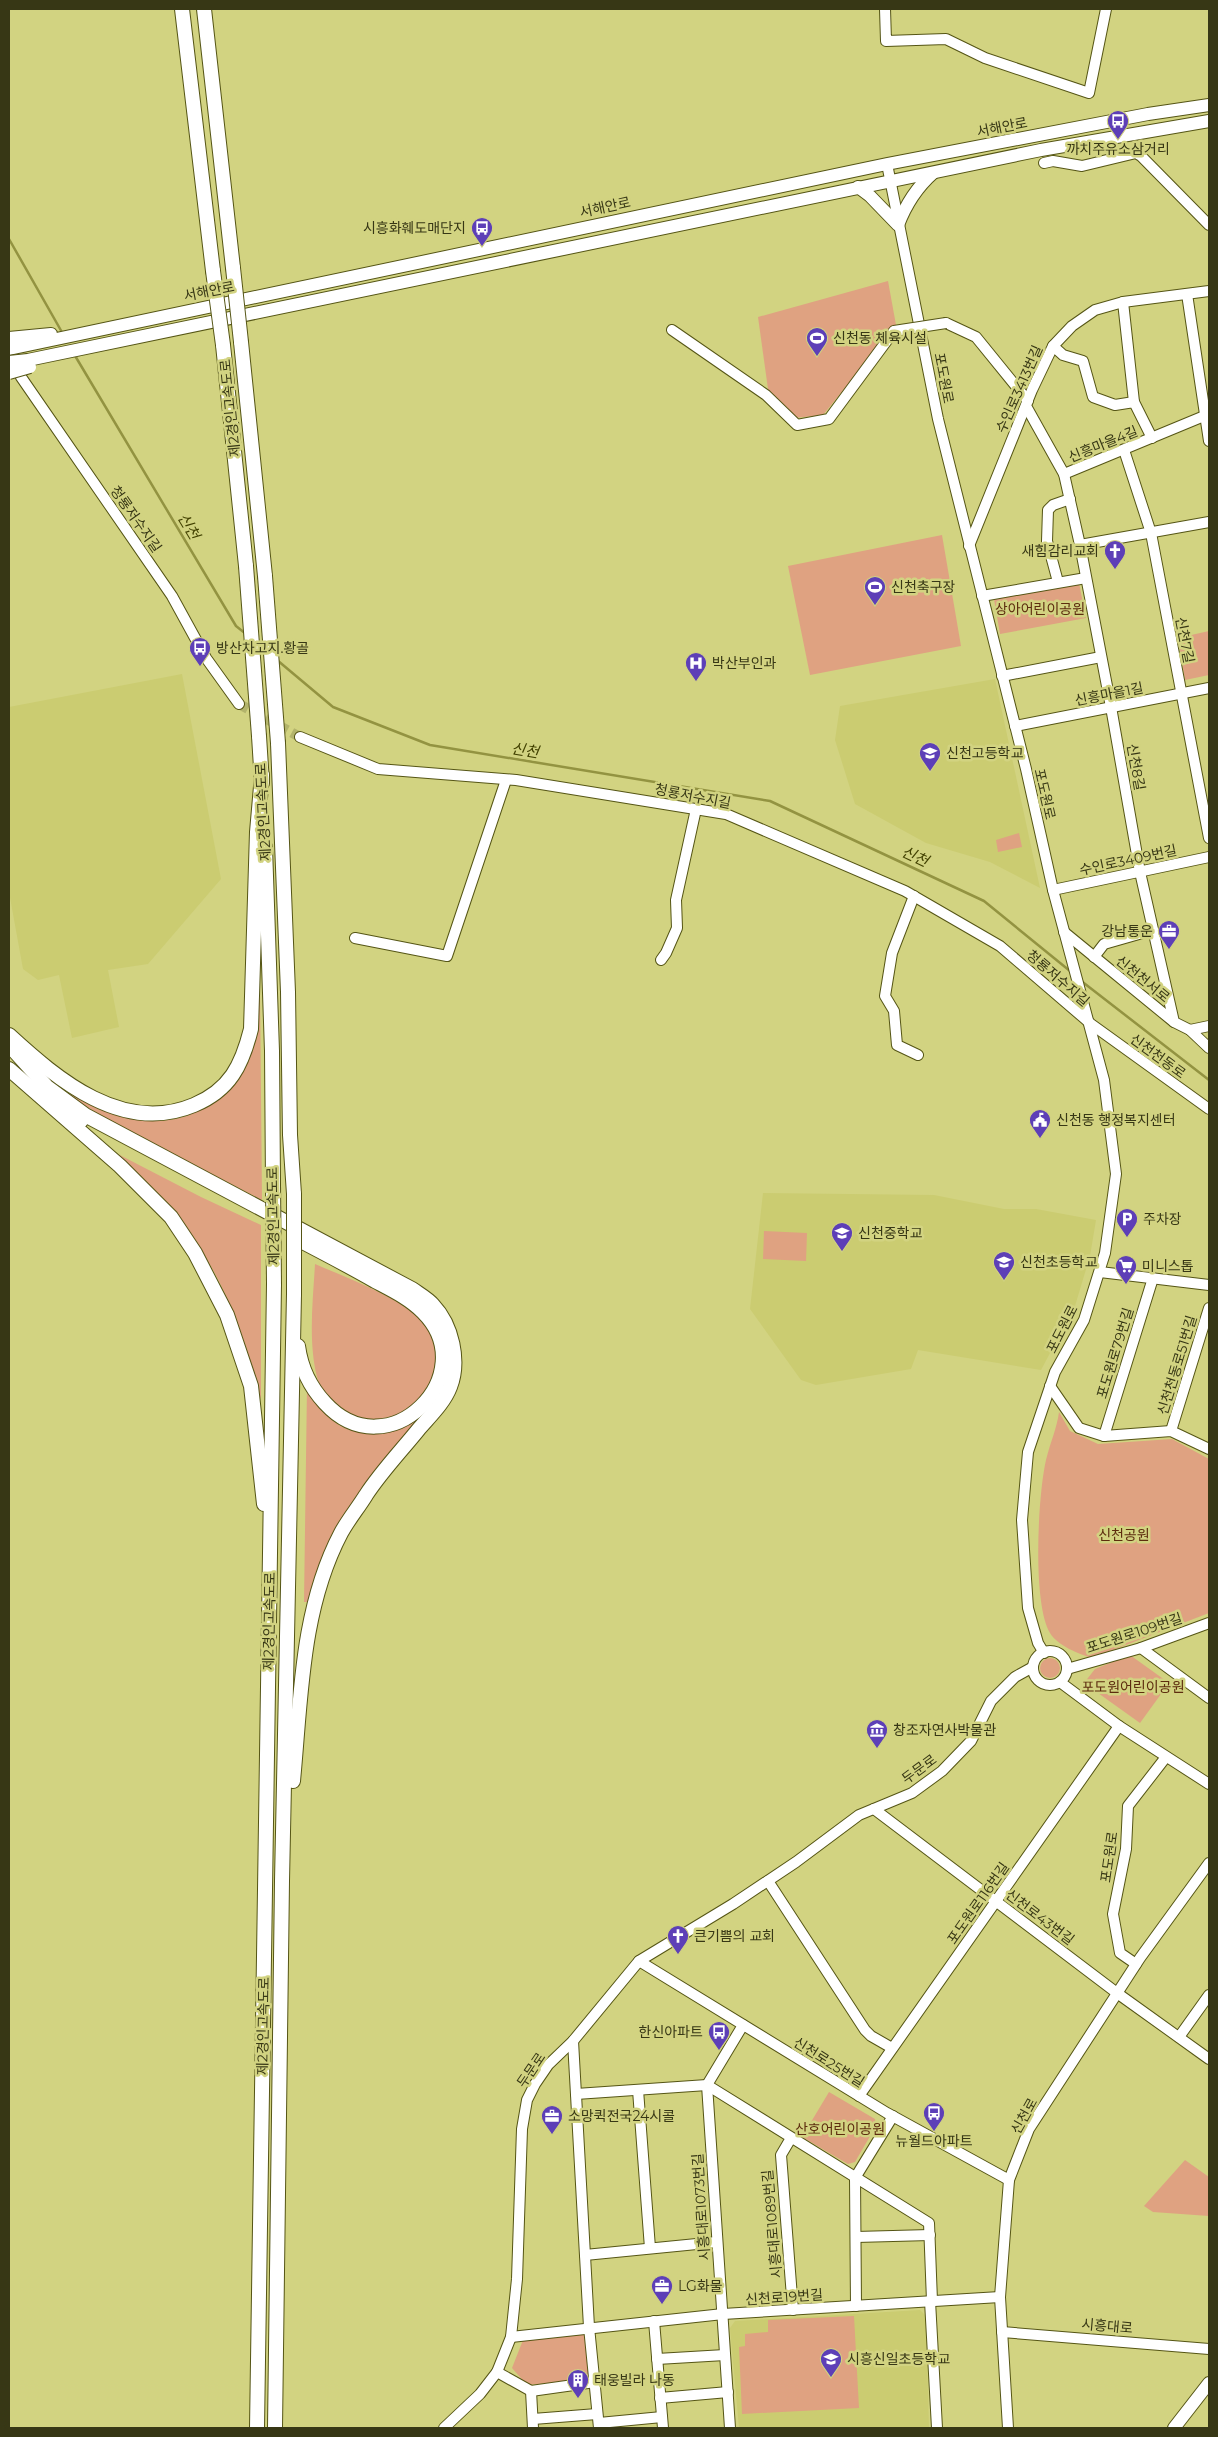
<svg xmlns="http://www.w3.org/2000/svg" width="1218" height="2437" font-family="Montserrat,'Noto Sans KR',sans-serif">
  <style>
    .built { fill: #cbcc71 }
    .green { fill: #dfa281 }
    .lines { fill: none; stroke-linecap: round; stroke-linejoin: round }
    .stream { stroke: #939341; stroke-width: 2.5 }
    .minor-tunnel { stroke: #b3b46b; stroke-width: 10; stroke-dasharray: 10 5; stroke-linecap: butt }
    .minor-casing { stroke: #555515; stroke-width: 12 }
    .major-casing { stroke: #555515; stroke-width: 14 }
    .highway-casing { stroke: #555515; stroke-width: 16 }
    .minor { stroke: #fff; stroke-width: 10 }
    .major { stroke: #fff; stroke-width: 12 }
    .highway { stroke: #fff; stroke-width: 14 }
    .minor-bridge-casing { stroke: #555515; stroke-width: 12; stroke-linecap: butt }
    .major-bridge-casing { stroke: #555515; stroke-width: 14; stroke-linecap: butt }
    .highway-bridge-casing { stroke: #555515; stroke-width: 16; stroke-linecap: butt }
    .minor-bridge { stroke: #fff; stroke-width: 10 }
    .major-bridge { stroke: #fff; stroke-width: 12 }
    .highway-bridge { stroke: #fff; stroke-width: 14 }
    .labels { text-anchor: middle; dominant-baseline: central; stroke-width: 5; stroke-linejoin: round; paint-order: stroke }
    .street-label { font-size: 14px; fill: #373715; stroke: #d2d381 }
    .poi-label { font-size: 14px; fill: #373715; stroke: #d2d381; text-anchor: start }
    .park-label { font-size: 14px; fill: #5d2d0f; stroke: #d2d381 }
    .water-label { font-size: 15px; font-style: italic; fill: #424100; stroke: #d2d381 }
  </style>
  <rect width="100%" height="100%" fill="#d2d381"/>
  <g class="built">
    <path d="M182,674L221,879L148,964L108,970L119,1027L72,1038L59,975L38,980L23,969L9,892V707Z"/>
    <path d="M995,679L1040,888L990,862L926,843L855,804L835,740L840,706Z"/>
    <path d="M763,1193L934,1195L1004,1209H1036L1096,1220L1090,1256L1075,1306L1041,1370L918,1350L911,1369L816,1385L801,1380L750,1309Z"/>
    <path d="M920,2310L926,2316L929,2428H739L730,2328L735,2321Z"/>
  </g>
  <g class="green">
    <path d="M888,281L896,325L823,415L794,418L774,399L768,389L758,317Z"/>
    <path d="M942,535L961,646L810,675L788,566Z"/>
    <path d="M1079,583L1086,618L1000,634L994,599Z"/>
    <path d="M1209,631V675L1185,680L1178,638Z"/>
    <path d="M1019,833L1022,847L998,852L996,840Z"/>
    <path d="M260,990L262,1200L87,1110L52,1084C101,1111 161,1141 212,1102C226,1092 237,1080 246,1065C257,1045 257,1014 260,990Z"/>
    <path d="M112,1151L201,1197L261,1225V1400C246,1339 224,1277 184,1226C163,1200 136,1176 112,1151Z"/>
    <path d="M764,1231L807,1233L806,1261L763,1259Z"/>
    <path d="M315,1264C344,1277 409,1300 426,1326C442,1350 437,1386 416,1405C408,1413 395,1416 384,1418C375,1420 365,1421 355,1417C349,1414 344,1409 339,1406C328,1398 321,1391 317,1377C308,1341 313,1300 315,1264Z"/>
    <path d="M307,1387C315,1399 324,1414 336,1423C361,1440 395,1433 419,1418L337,1529L308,1602H304Z"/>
    <path d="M1059,1412L1070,1431L1098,1444L1172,1439L1209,1459V1613L1092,1658C1079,1654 1058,1646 1050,1633C1032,1603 1038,1494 1046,1460C1050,1443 1057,1428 1059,1412Z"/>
    <path d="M1130,1655L1169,1683L1140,1723L1084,1683L1095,1669Z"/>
    <circle cx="1050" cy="1668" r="10"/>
    <path d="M829,2092L875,2119L876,2126L855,2162L848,2164L802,2137Z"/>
    <path d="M1185,2160L1209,2177V2216L1153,2212L1144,2206Z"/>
    <path d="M854,2316L859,2408L742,2414L739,2347L745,2346V2334L768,2332V2320Z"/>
    <path d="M585,2334L590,2379L527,2385L512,2368L523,2340Z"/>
  </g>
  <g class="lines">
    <g class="stream">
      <path d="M9,239L63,334"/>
      <path d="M74,354L236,626L246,634"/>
      <path d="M277,660L333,707L430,745L770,801L984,901L1070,971"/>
      <path d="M1080,980L1209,1080"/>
    </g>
    <path class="minor-tunnel" d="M239,704L300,737"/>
    <g class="minor-casing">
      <g id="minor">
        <path d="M885,9L886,41L946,39L985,58L1089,93L1106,9"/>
        <path d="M1044,163L1053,161L1082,166L1136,153L1141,156L1209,225"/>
        <path d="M887,164L938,419L1026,769L1053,890L1104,1080L1116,1174L1105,1253L1084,1320L1055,1372L1028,1452L1022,1520L1028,1608L1038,1643L1044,1653"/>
        <path d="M1187,294L1209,441"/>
        <path d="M1123,302L1134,402"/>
        <path d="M946,323L976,337L1028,401"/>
        <path d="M672,330L766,395L797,425L829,419L894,331"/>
        <path d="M1053,346L1063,355L1083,361L1093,397L1115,405L1134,402L1152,438"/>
        <path d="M15,364L21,377L172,596L206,658L239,704"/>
        <path d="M1026,406L1064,474L1080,545L1111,707L1140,872L1174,1022L1190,1030L1209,1048"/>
        <path d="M1124,450L1151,533L1209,838"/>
        <path d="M1064,474L1209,414"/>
        <path d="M1080,545L1209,522"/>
        <path d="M969,546L1032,390L1053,346L1072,326L1095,310L1123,302L1209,291"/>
        <path d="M1058,582L1047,541L1048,510L1053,505L1070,499"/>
        <path d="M982,596L1086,578"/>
        <path d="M1002,676L1101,657"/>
        <path d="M1015,726L1209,688"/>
        <path d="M300,737L378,769L516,780L726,814L905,891L1000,946L1091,1024L1209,1109"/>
        <path d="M1053,890L1209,857"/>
        <path d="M914,896L892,953L885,996L894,1011L897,1045L918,1055"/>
        <path d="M1064,932L1174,1022"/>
        <path d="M355,938L447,956L506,780"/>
        <path d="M1094,957L1104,944L1153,930"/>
        <path d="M661,960L666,953L677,928L676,900L696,809"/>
        <path d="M1190,1030L1209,1026"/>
        <path d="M1100,1272L1209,1285"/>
        <path d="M1050,1386L1079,1428L1104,1436L1171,1431L1209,1449"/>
        <path d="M1171,1431L1209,1308"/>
        <path d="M1104,1436L1153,1278"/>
        <path d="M1141,1648L1209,1698"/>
        <circle cx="1050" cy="1668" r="17"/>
        <path d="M1067,1669L1141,1648L1209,1623"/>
        <path d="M1060,1682L1119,1726L1209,1784"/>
        <path d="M874,1809L1117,1993L1209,2059"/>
        <path d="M768,1881L865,2030L871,2036L892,2048"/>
        <path d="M639,1961L887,2113L1009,2180"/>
        <path d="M1136,1964L1120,1953L1113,1914L1126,1849L1128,1806L1166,1757"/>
        <path d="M1179,2037L1209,1995"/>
        <path d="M573,2041L589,2327L599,2428"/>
        <path d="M638,2090L650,2248"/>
        <path d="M576,2094L707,2085L929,2223L932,2301"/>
        <path d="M859,2096L1119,1726"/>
        <path d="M791,2138L781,2155L793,2310"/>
        <path d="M856,2237L930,2235"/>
        <path d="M585,2255L717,2242"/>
        <path d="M930,2301L937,2428"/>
        <path d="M856,2306L855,2178L893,2116"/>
        <path d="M654,2321L663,2428"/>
        <path d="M1002,2332L1209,2349"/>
        <path d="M511,2337L723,2314L1000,2297"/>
        <path d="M657,2359L725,2355"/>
        <path d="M497,2372L531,2391L533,2428"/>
        <path d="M531,2391L595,2382"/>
        <path d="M660,2398L728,2392"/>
        <path d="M533,2419L597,2414"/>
        <path d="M599,2423L662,2417"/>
        <path d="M444,2428L480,2394L497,2372L511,2337L517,2279L522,2129L527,2100L535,2084L548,2065L573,2041L639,1961L733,1904L796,1862L859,1815L912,1793L942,1771L971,1741L991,1701L1015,1677L1033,1667"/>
        <path d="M730,2428L707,2085L743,2025"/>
        <path d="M1008,2428L1000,2297L1009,2180L1029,2129L1140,1958L1209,1863"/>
      </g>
    </g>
    <g class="major-casing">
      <g id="major">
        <path d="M858,187L870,196L898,225C906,204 916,188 933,173"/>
        <path d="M9,338L51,334"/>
        <path d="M9,349L887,164L1148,114L1209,105"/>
        <path d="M28,360L1041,150L1209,121"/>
        <path d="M1174,2428L1209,2383"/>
      </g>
    </g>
    <g class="highway-casing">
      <g id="highway">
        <path d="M182,9L213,271"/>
        <path d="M204,9L233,268"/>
        <path d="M241,342L265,576"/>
        <path d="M223,345L246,566"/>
        <path d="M259,736L262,783"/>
        <path d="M278,743L288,992L290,1135L294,1194"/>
        <path d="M265,847L272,1051L273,1184"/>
        <path d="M9,1035C58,1080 123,1135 194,1105C230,1090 242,1065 251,1029L257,832L262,775"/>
        <path d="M9,1045L47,1087L85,1115L412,1289C419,1294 428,1299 433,1305C452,1325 460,1361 450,1387C444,1403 429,1417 418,1430C401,1451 381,1472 366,1495C358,1508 348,1520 341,1533C301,1609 301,1698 293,1781"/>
        <path d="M9,1069L120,1166L171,1217L195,1253L227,1315L251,1386L264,1504"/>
        <path d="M53,1106L81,1121"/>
        <path d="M295,1238C322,1252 349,1266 375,1281C392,1290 409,1298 423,1312C485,1374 388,1472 325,1403C310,1387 301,1368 298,1346"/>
        <path d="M257,2428L274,1284"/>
        <path d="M275,2428L282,1881L294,1294"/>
      </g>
    </g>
    <use href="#minor" class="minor"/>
    <use href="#major" class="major"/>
    <use href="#highway" class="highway"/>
    <g class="minor-bridge-casing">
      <path id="minor-bridge" d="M894,331L946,323"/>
    </g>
    <g class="major-bridge-casing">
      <g id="major-bridge">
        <path d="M9,362L28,360"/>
        <path d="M9,373L30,367"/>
      </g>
    </g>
    <g class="highway-bridge-casing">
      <g id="highway-bridge">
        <path d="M233,268L241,342"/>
        <path d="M213,271L223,345"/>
        <path d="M246,566L259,736"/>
        <path d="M265,576L278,743"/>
        <path d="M273,1184L274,1284"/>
        <path d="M294,1294V1194"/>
      </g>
    </g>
    <use href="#minor-bridge" class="minor-bridge"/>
    <use href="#major-bridge" class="major-bridge"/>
    <use href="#highway-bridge" class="highway-bridge"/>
  </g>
  <defs>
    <g id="bus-pin" transform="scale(1.125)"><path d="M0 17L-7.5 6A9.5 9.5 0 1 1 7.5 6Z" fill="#5d3fb7" stroke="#d2d381"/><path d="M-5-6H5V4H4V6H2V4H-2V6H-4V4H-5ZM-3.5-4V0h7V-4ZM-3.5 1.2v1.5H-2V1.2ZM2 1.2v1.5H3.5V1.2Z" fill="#fff"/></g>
    <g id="stadium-pin" transform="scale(1.125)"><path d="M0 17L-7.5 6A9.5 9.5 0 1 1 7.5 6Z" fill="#5d3fb7" stroke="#d2d381"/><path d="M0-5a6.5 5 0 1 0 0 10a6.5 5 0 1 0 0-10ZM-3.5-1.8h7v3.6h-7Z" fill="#fff"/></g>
    <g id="church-pin" transform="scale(1.125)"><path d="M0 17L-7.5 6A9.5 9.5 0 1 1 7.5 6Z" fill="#5d3fb7" stroke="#d2d381"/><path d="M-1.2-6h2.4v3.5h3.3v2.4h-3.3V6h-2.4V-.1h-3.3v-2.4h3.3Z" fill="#fff"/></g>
    <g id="hospital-pin" transform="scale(1.125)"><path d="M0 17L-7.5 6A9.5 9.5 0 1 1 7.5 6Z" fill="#5d3fb7" stroke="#d2d381"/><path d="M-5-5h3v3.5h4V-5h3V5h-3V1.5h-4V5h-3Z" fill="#fff"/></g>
    <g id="school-pin" transform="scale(1.125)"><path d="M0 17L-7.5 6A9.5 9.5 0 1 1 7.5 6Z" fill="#5d3fb7" stroke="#d2d381"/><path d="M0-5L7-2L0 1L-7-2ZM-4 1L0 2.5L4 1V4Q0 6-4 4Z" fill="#fff"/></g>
    <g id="office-pin" transform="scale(1.125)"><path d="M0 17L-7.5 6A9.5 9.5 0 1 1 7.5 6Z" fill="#5d3fb7" stroke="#d2d381"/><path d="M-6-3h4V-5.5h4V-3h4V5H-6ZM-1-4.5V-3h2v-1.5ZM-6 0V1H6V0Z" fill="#fff"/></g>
    <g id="civic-pin" transform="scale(1.125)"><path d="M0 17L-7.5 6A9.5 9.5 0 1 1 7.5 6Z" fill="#5d3fb7" stroke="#d2d381"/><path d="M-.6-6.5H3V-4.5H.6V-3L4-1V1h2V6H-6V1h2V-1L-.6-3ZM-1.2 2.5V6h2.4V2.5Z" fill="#fff"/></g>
    <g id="parking-pin" transform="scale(1.125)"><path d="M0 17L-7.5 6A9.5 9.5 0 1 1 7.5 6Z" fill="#5d3fb7" stroke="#d2d381"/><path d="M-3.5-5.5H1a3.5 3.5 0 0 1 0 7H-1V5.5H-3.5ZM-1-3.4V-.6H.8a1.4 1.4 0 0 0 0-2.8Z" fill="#fff"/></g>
    <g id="supermarket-pin" transform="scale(1.125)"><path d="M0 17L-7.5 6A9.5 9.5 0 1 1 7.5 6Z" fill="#5d3fb7" stroke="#d2d381"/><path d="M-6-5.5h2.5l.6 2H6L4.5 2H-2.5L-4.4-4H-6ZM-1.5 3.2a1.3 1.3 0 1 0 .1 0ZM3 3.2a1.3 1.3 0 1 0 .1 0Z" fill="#fff"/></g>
    <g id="museum-pin" transform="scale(1.125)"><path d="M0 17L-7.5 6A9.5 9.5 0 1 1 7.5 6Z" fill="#5d3fb7" stroke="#d2d381"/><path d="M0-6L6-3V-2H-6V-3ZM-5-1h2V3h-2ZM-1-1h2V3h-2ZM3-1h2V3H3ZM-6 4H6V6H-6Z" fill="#fff"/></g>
    <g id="building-pin" transform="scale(1.125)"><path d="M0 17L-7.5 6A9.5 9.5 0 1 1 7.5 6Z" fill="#5d3fb7" stroke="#d2d381"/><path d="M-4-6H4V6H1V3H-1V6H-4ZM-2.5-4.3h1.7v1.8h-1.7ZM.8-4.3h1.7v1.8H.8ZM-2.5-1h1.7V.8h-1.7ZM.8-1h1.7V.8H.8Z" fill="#fff"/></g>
  </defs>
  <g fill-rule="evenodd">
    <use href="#bus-pin" x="1118" y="121"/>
    <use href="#bus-pin" x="482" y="228"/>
    <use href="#stadium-pin" x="817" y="338"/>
    <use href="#church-pin" x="1115" y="551"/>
    <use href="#stadium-pin" x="875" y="587"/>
    <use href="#bus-pin" x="200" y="648"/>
    <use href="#hospital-pin" x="696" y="663"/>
    <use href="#school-pin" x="930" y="753"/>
    <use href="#office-pin" x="1169" y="931"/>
    <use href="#civic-pin" x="1040" y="1120"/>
    <use href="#parking-pin" x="1127" y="1219"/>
    <use href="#school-pin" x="842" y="1233"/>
    <use href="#school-pin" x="1004" y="1262"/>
    <use href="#supermarket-pin" x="1126" y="1266"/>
    <use href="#museum-pin" x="877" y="1730"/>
    <use href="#church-pin" x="678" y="1936"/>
    <use href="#bus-pin" x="719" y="2032"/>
    <use href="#bus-pin" x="934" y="2113"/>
    <use href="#office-pin" x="552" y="2116"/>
    <use href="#office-pin" x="662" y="2286"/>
    <use href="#school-pin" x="831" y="2359"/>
    <use href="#building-pin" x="578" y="2380"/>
  </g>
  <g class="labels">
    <g class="street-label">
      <text transform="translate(1002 127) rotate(-11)">서해안로</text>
      <text transform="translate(605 207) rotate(-12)">서해안로</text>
      <text transform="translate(209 291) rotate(-11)">서해안로</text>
      <text transform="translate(944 378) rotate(79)">포도원로</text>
      <text transform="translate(1019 389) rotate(-66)">수인로3413번길</text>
      <text transform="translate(230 408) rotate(-96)">제2경인고속도로</text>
      <text transform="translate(1103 444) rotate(-22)">신흥마을4길</text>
      <text transform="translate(136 519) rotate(55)">청룡저수지길</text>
      <text transform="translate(1185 640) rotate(79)">신천7길</text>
      <text transform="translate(1109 694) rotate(-11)">신흥마을1길</text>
      <text transform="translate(1136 767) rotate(80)">신천8길</text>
      <text transform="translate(1045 794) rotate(77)">포도원로</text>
      <text transform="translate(693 796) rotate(11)">청룡저수지길</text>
      <text transform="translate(263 812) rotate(-93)">제2경인고속도로</text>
      <text transform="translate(1128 860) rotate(-12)">수인로3409번길</text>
      <text transform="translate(1058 978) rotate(41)">청룡저수지길</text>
      <text transform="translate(1143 979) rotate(39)">신천천서로</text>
      <text transform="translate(1158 1056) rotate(36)">신천천동로</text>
      <text transform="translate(273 1216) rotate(-91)">제2경인고속도로</text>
      <text transform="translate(1062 1329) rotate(-63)">포도원로</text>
      <text transform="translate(1115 1353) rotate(-73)">포도원로79번길</text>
      <text transform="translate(1177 1365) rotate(-73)">신천천동로51번길</text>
      <text transform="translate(269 1621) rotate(-89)">제2경인고속도로</text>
      <text transform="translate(1134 1633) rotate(-18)">포도원로109번길</text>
      <text transform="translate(919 1769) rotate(-36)">두문로</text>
      <text transform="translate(1109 1857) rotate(-82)">포도원로</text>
      <text transform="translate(978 1903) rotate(-55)">포도원로116번길</text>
      <text transform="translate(1040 1917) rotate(37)">신천로43번길</text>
      <text transform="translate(263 2026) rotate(-89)">제2경인고속도로</text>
      <text transform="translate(829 2062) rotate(32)">신천로25번길</text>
      <text transform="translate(531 2070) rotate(-56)">두문로</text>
      <text transform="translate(1024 2116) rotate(-61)">신천로</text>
      <text transform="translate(701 2207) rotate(-94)">시흥대로1073번길</text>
      <text transform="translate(772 2224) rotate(-95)">시흥대로1089번길</text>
      <text transform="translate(784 2297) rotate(-4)">신천로19번길</text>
      <text transform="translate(1107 2326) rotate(5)">시흥대로</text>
    </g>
    <g class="poi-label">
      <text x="1118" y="149" text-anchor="middle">까치주유소삼거리</text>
      <text x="466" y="228" text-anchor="end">시흥화훼도매단지</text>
      <text x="833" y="338">신천동 체육시설</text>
      <text x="1099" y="551" text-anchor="end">새힘감리교회</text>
      <text x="891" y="587">신천축구장</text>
      <text x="216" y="648">방산차고지.황골</text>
      <text x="712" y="663">박산부인과</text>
      <text x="946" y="753">신천고등학교</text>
      <text x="1153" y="931" text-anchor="end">강남통운</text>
      <text x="1056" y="1120">신천동 행정복지센터</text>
      <text x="1143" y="1219">주차장</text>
      <text x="858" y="1233">신천중학교</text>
      <text x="1020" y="1262">신천초등학교</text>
      <text x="1142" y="1266">미니스톱</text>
      <text x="893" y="1730">창조자연사박물관</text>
      <text x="694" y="1936">큰기쁨의 교회</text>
      <text x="703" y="2032" text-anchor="end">한신아파트</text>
      <text x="568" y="2116">소망퀵전국24시콜</text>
      <text x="934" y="2141" text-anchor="middle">뉴월드아파트</text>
      <text x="678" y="2286">LG화물</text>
      <text x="847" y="2359">시흥신일초등학교</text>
      <text x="594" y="2380">태웅빌라 나동</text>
    </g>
    <g class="park-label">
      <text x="1040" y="609">상아어린이공원</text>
      <text x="1124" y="1535">신천공원</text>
      <text x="1133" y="1687">포도원어린이공원</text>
      <text x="840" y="2129">산호어린이공원</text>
    </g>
    <g class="water-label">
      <text transform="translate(189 526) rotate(59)">신천</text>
      <text transform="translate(525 750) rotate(9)">신천</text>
      <text transform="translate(915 856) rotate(25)">신천</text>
    </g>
  </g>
  <rect width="1218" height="2437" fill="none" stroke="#373715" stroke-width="20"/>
</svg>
